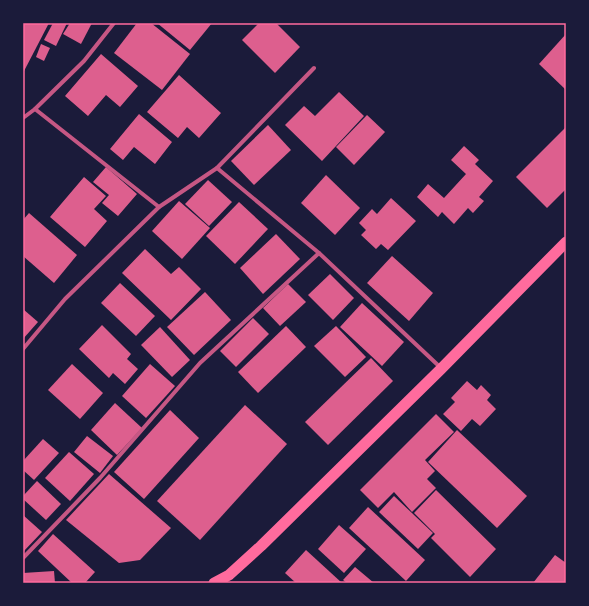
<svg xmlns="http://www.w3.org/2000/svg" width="589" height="606" font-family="Jost,sans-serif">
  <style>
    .building { fill: #dd5f8e }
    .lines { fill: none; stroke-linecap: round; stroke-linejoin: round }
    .minor { stroke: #c65784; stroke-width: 4 }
    .trunk { stroke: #ff6b9d; stroke-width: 11 }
    .neatline { fill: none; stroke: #ff6b9d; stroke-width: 1.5 }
  </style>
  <rect width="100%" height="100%" fill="#1b1b3a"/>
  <g class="building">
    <path d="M23,23H49L23,73Z"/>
    <path d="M53,23H67L56,46L44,40Z"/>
    <path d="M70,23H92L81,44L63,34Z"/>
    <path d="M137,23H151L190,54L162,90L114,53Z"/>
    <path d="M157,23H212L190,50Z"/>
    <path d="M259,23H276L300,47L275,73L242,40Z"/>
    <path d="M566,34V90L539,64Z"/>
    <path d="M41,44L50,48L44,61L36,57Z"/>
    <path d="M101,54L138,86L120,107L106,95L88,116L65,96Z"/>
    <path d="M179,75L221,113L199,138L187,127L178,138L147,112Z"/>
    <path d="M339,92L364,116L322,161L285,125L304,106L315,116Z"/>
    <path d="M139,114L172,142L155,164L134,147L123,160L110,149Z"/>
    <path d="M367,115L385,132L354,165L336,147Z"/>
    <path d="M268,125L291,150L254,185L231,161Z"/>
    <path d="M565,128L566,189L547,208L516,177Z"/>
    <path d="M464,146L479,160L475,164L493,181L479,197L484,201L473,213L468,208L454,224L442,212L438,217L417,197L428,184L444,198L466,174L451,160Z"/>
    <path d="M106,167L137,194L118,216L102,203L109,195L93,182Z"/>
    <path d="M326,175L360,208L335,235L301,203Z"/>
    <path d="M84,177L106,196L94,209L107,221L85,247L50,217Z"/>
    <path d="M208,180L232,202L209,226L185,204Z"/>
    <path d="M391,198L416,221L388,250L381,244L376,249L361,235L366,230L359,223L372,209L377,214Z"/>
    <path d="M179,201L210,228L182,259L152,231Z"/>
    <path d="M239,202L268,229L235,264L206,236Z"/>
    <path d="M29,213L77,255L54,283L23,256V220Z"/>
    <path d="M276,234L300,259L263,294L240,268Z"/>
    <path d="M145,249L171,274L179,267L201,289L171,320L122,273Z"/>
    <path d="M392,256L433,293L409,321L367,283Z"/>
    <path d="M330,274L354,298L333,320L308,295Z"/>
    <path d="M120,283L155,316L136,336L101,303Z"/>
    <path d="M288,284L306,302L280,326L263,308Z"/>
    <path d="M205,292L231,320L194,355L167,327Z"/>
    <path d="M362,303L404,342L382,366L340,327Z"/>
    <path d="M23,309L38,322L23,339Z"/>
    <path d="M253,318L269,334L236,367L220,351Z"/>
    <path d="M102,325L131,354L127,359L138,369L125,384L113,373L109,378L79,349Z"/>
    <path d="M286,326L306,347L258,393L238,372Z"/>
    <path d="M336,326L366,357L345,377L314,346Z"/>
    <path d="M160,327L190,360L172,377L141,345Z"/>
    <path d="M371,358L393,381L328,445L305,422Z"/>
    <path d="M72,364L103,393L80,419L48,390Z"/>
    <path d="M150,364L175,386L146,418L122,396Z"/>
    <path d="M467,381L477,390L481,385L491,395L487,400L496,409L480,426L472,419L461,431L443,414L455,402L451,398Z"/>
    <path d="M115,403L142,428L117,455L91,430Z"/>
    <path d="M245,405L287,444L200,540L157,501Z"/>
    <path d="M170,410L199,438L144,499L114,472Z"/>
    <path d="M436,414L454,432L425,460L435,471L427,479L436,488L412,512L394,492L378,508L360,490Z"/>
    <path d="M457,430L527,496L497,528L428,462Z"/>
    <path d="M87,436L113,456L100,473L74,452Z"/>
    <path d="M43,439L59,453L34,480L23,470V461Z"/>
    <path d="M69,452L94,474L70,501L45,478Z"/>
    <path d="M109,474L171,528L140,560L119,563L66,520Z"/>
    <path d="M37,481L61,504L46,520L23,499V496Z"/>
    <path d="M436,490L496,549L470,577L431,538L435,534L414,513Z"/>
    <path d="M394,496L433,533L418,549L379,512Z"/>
    <path d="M368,507L425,560L406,581L349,528Z"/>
    <path d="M23,515L42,532L23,552Z"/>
    <path d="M339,525L366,549L344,573L318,549Z"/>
    <path d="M53,534L95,572L85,583H72L38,551Z"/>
    <path d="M306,550L342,583H296L285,573Z"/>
    <path d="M555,555L566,563V583H533Z"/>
    <path d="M355,567L374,583H347L343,580Z"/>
    <path d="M54,571L55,583H23V573Z"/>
  </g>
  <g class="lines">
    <g class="minor">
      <path d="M35,109L159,207"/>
      <path d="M23,118L35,109L84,61L114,23"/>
      <path d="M217,168L314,68"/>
      <path d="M23,349L65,299L159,207L217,168L319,253L441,368"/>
      <path d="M23,558L100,478L200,363L319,253"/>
    </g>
    <path class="trunk" d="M214,583L229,575L261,546L441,369L566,242"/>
  </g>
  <rect width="589" height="606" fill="none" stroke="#1b1b3a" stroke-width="48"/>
  <rect x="24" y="24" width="541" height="558" class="neatline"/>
</svg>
